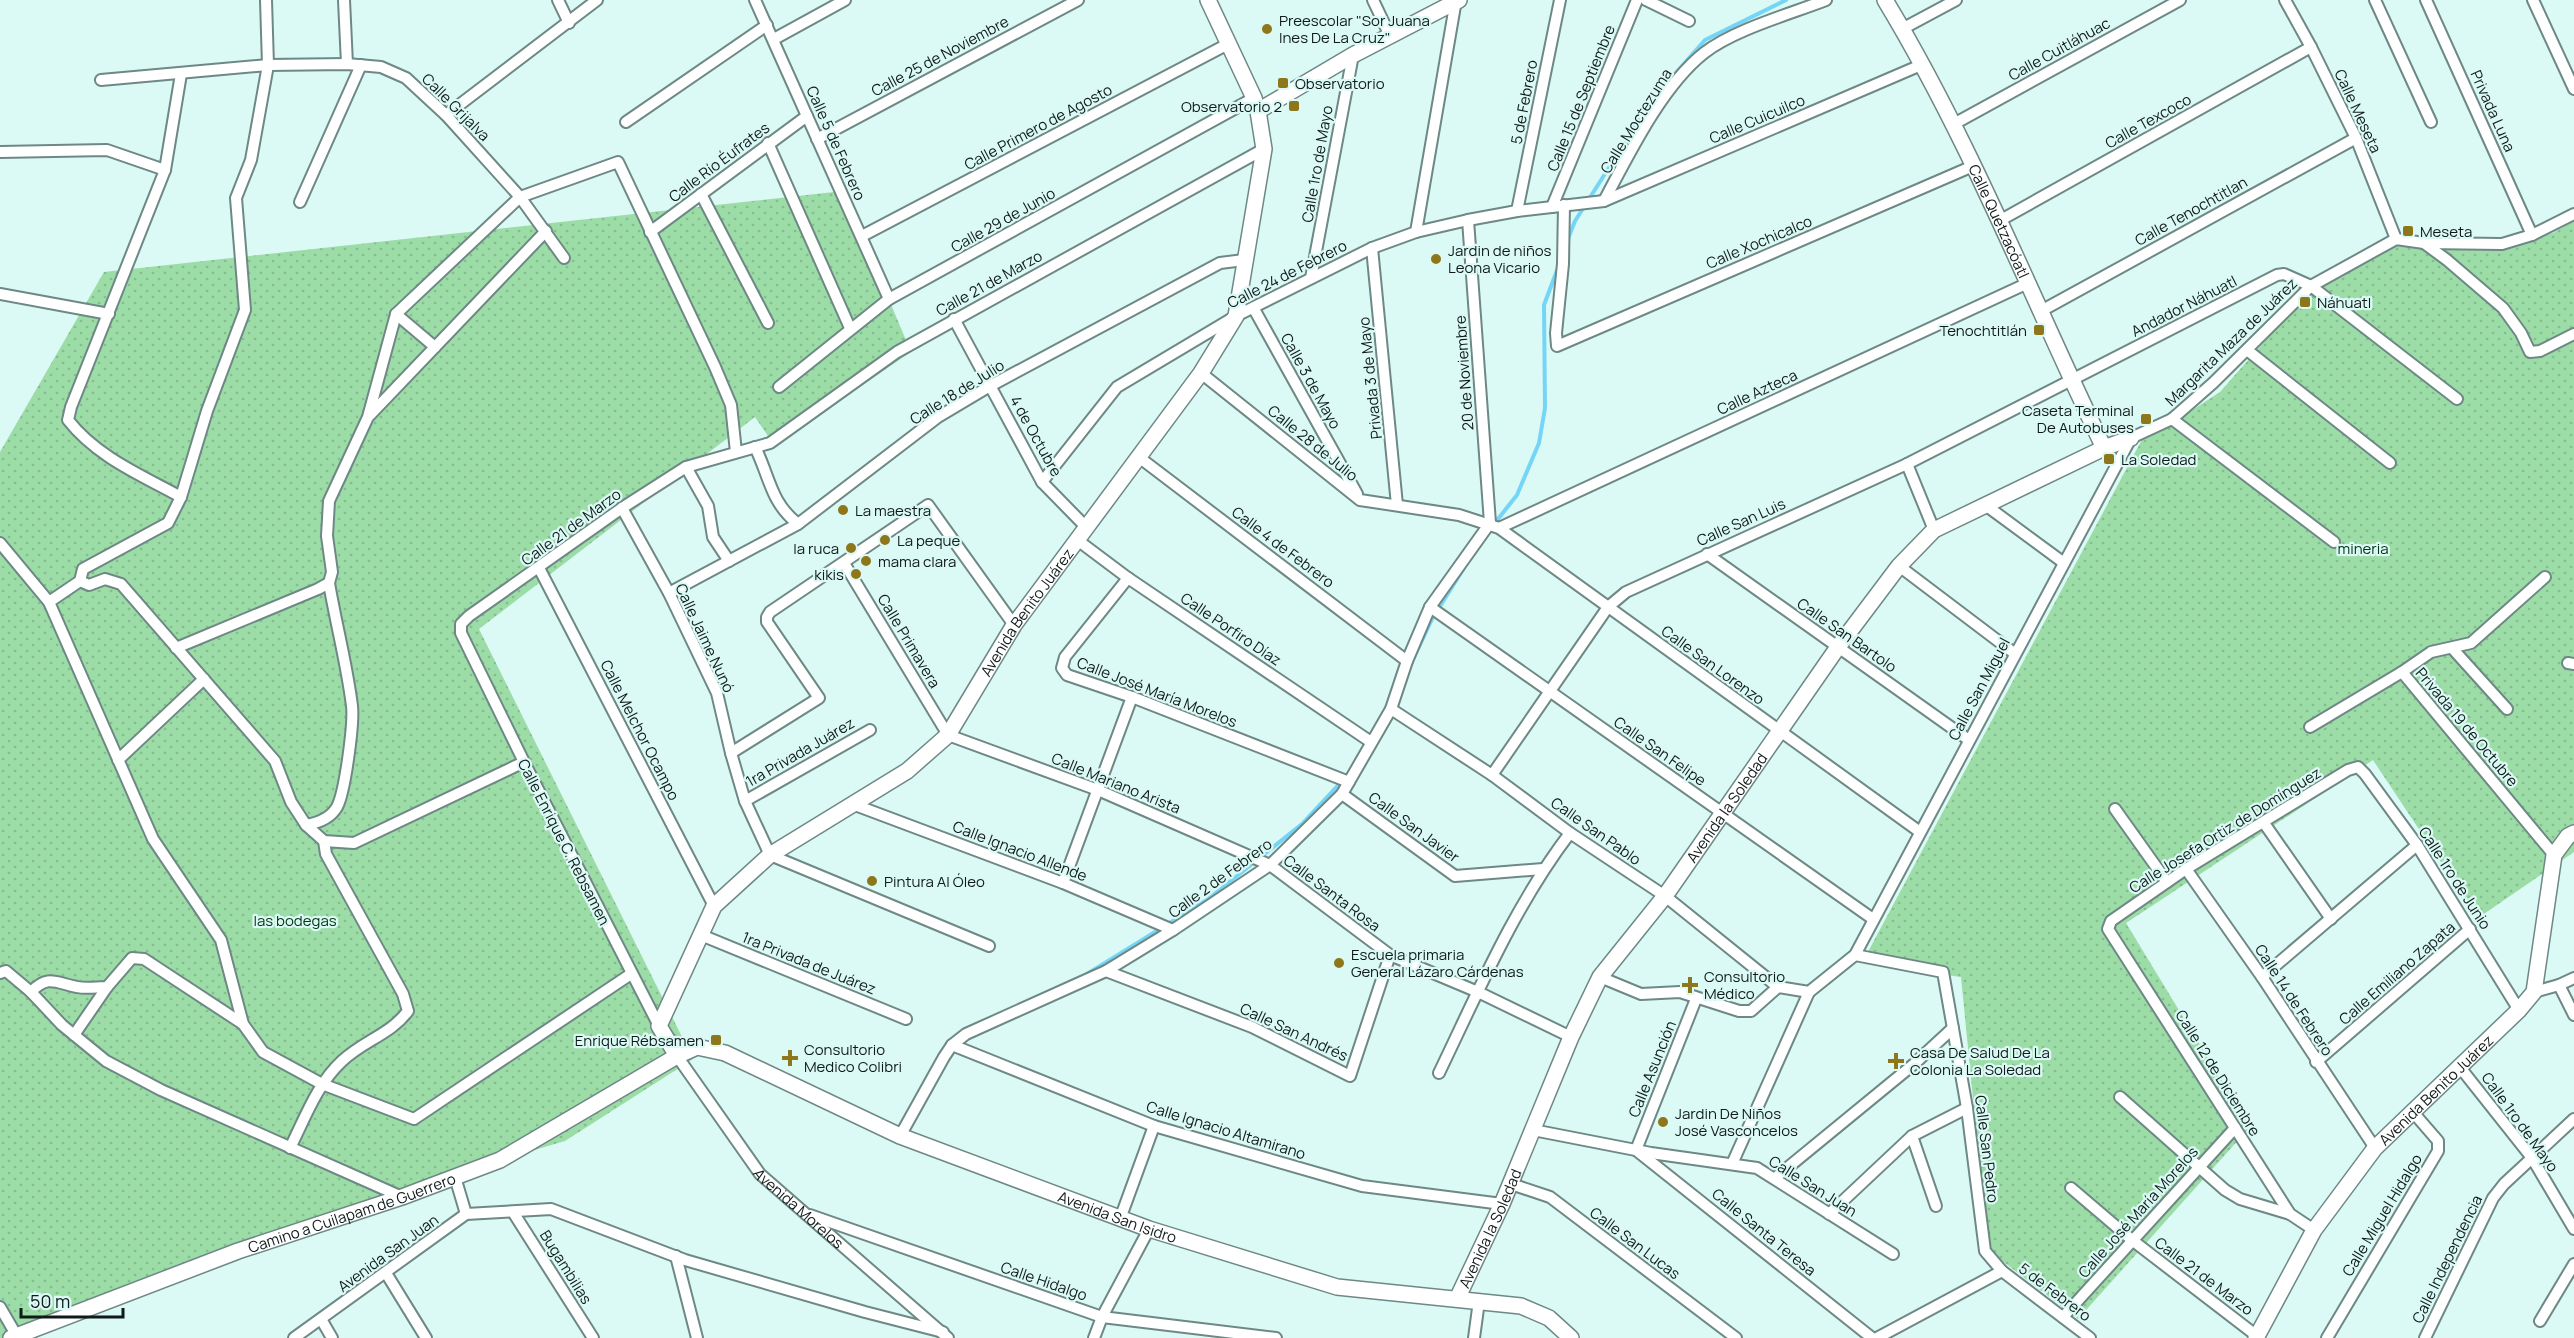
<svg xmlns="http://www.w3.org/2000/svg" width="2574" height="1338" font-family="Manrope,sans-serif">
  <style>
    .park { fill: url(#park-dots) }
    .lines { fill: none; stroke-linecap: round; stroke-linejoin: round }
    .stream { stroke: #75d5f7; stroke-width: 4 }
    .street-casing { stroke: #6e8885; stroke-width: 14 }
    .secondary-casing { stroke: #6e8885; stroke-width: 18 }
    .street { stroke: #fff; stroke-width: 10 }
    .secondary { stroke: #fff; stroke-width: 15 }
    .poi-dot { fill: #8e761b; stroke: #dbf9f5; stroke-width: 2 }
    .labels { text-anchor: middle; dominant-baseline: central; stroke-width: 4.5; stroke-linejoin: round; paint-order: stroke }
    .poi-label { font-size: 15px; fill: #0f1a19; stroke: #dbf9f5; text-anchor: start }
    .street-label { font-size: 15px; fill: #0f1a19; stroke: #dbf9f5 }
    .park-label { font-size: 15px; fill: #033613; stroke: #dbf9f5 }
  </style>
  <defs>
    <pattern id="park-dots" width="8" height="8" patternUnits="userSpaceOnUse" patternTransform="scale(1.5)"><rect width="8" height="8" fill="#9cdda7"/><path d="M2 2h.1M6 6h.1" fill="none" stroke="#85bd8f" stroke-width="1.8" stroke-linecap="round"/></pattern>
  </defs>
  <rect width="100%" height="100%" fill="#dbf9f5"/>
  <g class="park">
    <path d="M843,191L911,352L774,445L755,417L479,629L693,1059L565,1141L500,1160L14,1338H0V452L104,272Z"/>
    <path d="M2574,221V852L2478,918L2373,760L2126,923L2250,1127L2078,1319L1988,1250L1961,977L1862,963L2145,434L2174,422L2220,392L2287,316L2340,271L2400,243L2497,248L2553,233Z"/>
  </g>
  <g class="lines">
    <g class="stream">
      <path d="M1567,241L1575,221L1652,100L1705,40L1786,0"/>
      <path d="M1494,524L1517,495L1539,443L1545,408L1544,305L1559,265"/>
      <path d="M1410,666L1432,619L1464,568"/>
      <path d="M1087,974L1207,900L1302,824L1343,780"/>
    </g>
    <g class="street-casing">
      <g id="street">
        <path d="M344,0L347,64"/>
        <path d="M558,0L569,23"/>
        <path d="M755,0L889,299"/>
        <path d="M1373,0L1390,36"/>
        <path d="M1646,0L1689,21"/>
        <path d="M2285,0L2311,47L2356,138L2396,239"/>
        <path d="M2375,0L2431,122"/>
        <path d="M2426,0L2532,235"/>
        <path d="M2533,0L2574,89"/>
        <path d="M1902,29L1956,0"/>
        <path d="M774,39L845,0"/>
        <path d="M181,74L165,170L71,407L68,420C97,457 141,475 181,497"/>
        <path d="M101,80L268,65L347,64L381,67L406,78L446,115L520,197L564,258"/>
        <path d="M446,115L597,0"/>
        <path d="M626,122L767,25"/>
        <path d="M1952,125L2180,0"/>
        <path d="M817,139L1078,0"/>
        <path d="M768,143L850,328"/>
        <path d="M0,152L107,150L165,170"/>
        <path d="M701,194L768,323"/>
        <path d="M1604,201C1629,154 1662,86 1704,53C1733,30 1790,14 1826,0"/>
        <path d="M300,202L361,65"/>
        <path d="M1564,205L1563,264L1556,333L1557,346L1973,166"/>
        <path d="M1552,207L1637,0"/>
        <path d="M1517,211L1560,0"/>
        <path d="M1468,220L1490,523"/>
        <path d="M1999,221L2311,47"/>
        <path d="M650,232L807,116"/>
        <path d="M1416,232L1456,0"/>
        <path d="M862,236L1228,44"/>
        <path d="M2424,243L2447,260L2503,308L2521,333L2530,352L2540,351L2574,334"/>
        <path d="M1372,248L1397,505"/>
        <path d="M1311,278L1353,55"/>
        <path d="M0,294L109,314"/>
        <path d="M1254,309L1357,494"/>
        <path d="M2041,311L2356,138"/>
        <path d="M396,314L435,347"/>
        <path d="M954,319L1042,482L1086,527"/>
        <path d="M2247,350L2390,463"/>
        <path d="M1201,373L1360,500L1459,515L1499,528L1920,832"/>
        <path d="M779,387L889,299L1254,98"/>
        <path d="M370,415L546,231"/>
        <path d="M2172,419L2334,542"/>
        <path d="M755,447C770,477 770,502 798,524"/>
        <path d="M1140,458L1407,661"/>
        <path d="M1907,464L1934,530"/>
        <path d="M686,467L708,506L713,537L729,561"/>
        <path d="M1042,482L1117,387L1236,316L1372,248L1416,232L1468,220L1517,211L1604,201L1921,65"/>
        <path d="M1984,504L2064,563"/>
        <path d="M622,508L669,593L717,693L731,753L745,801L770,855L989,946"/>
        <path d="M1499,528L2028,283"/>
        <path d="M1076,539L1128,578L1371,742"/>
        <path d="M0,543L49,602L153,839L221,940L243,1024L263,1052L322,1084L414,1119L631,974"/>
        <path d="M1707,554L1969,740"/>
        <path d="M844,563L948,735L1098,790L1270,865L1390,955L1478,992L1571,1037"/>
        <path d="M1899,566L2014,653"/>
        <path d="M539,568L714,906"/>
        <path d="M1128,578L1065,657L1062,668L1067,675L1132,697L1349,782"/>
        <path d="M80,581L89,585L105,579L121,584L275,761L291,802L306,825L324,841L354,843L524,762"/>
        <path d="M669,593L798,524L938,417L990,386L1220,263L1244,260"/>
        <path d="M49,602L80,581L83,569L168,523L181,497L207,411L245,310L236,198L251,160L268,65L266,0"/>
        <path d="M1430,607L1873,919"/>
        <path d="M176,648L318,589L329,583L332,572L327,536L329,501L368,417L396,314L520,197L618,162L715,367L731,405L736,452"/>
        <path d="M2452,648L2507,709"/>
        <path d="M2568,663L2574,664"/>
        <path d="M2402,672L2554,855"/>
        <path d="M1391,709L1492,775L1570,833L1665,896L1778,987"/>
        <path d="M2310,727L2402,672L2431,652L2471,643L2545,577"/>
        <path d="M731,753L819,698L767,622V617L770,612L928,505L1014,625"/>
        <path d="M118,760L204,679"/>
        <path d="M1492,775L1608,607L1626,592L1907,464L2277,275L2284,274L2311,286L2457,399"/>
        <path d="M1342,794L1455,876L1543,869"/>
        <path d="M745,801L870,730"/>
        <path d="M855,805L1063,883L1173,930"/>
        <path d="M2115,809L2167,882"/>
        <path d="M2264,823L2331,919"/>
        <path d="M306,825C318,823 330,819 337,807C345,792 354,724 352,706C347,665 336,624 329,583"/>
        <path d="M2186,869L2262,977L2375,1148"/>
        <path d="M1063,883L1132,697"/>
        <path d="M701,935L906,1019"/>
        <path d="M1855,955L1943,972L1967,1108L1985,1251L2002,1271L2090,1338"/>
        <path d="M1106,971L1252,1027L1350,1076L1390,955"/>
        <path d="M0,973L6,971L31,992L62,1025L106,1061L161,1090L402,1197"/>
        <path d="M1600,977L1641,994L1680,992L1739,1011H1751L1778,987L1809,992L1855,955L2131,438L2172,419L2213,383L2311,286L2396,239L2424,243L2502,244L2532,235L2574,214"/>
        <path d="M2262,977L2417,845"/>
        <path d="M2559,985L2574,1015"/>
        <path d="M31,992C48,974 56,983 77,987C86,989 97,987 107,987L132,958L144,959L243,1024"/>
        <path d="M2534,992L2559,985L2574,978"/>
        <path d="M1696,999L1636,1150L1872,1338"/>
        <path d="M659,1026L524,762L461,633V624L469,616L622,508L686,467L770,443L897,352L1264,149"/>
        <path d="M74,1035L107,987"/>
        <path d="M952,1045L1154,1126L1362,1186L1502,1204"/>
        <path id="s1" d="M677,1056L760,1174L948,1338"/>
        <path d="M2316,1062L2470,929"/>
        <path d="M2459,1066L2532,1158L2574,1229"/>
        <path d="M1439,1073C1478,992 1515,905 1570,833"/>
        <path d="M2120,1097L2225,1190L2240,1199L2290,1214"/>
        <path d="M1533,1130L1651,1153L1757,1168L1893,1254"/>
        <path d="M900,1136L944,1057L952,1045L966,1034L1106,971L1173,930L1270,865L1342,794L1391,709L1407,661L1430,607L1490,523"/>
        <path d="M1912,1136L1936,1206"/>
        <path d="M290,1148C305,1118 317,1084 342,1061C363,1041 391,1034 408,1011L403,994L326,854L324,841"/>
        <path d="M1732,1164L1809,992"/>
        <path d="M1775,1178L1914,1064L1953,1028"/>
        <path d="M1511,1184L1550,1197L1736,1338"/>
        <path d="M2071,1188L2132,1240L2257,1336"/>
        <path d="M513,1212L593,1338"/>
        <path d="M466,1214L551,1209L685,1260L865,1312L943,1332"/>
        <path d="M1829,1214L1912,1136L1967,1108"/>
        <path d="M810,1215L1102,1317L1276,1338"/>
        <path d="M1120,1219L1154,1126"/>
        <path d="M2314,1230L2290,1214L2108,929L2111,921L2186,869L2348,770L2358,767L2365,774L2417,845L2519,1010"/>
        <path d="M676,1256L697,1338"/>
        <path d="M386,1273L426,1338"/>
        <path d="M0,1307L18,1338"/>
        <path d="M2063,1317L2235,1128"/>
        <path d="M321,1319L332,1338"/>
        <path d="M2540,1321L2574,1264"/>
        <path d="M294,1338L466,1214L455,1177"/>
        <path d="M1094,1338L1102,1317L1149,1229"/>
        <path d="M1474,1338L1479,1301"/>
        <path d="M1877,1338L2002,1271"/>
        <path d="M2327,1338L2438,1151V1141L2412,1111"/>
        <path d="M2425,1338L2493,1198L2504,1184L2574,1119"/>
      </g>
    </g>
    <g class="secondary-casing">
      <g id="secondary">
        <path id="s2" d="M1885,0C1971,142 2032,299 2104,448"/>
        <path d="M1258,111L1353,55L1459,0"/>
        <path id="s3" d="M677,1056L659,1026L714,906L770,855L907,771L948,735L1014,625L1201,373L1236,316L1264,149L1258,111L1254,98L1208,0"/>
        <path id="s4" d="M1457,1299L1502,1204L1571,1037L1600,977L1665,896L1838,647L1899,566L1934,530L2104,448L2131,438"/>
        <path id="s5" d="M11,1338L238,1251L402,1197L500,1160L677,1056L697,1047L725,1053L900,1136L1149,1229L1337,1287L1521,1306L1549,1318L1571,1338"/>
        <path id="s6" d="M2256,1338L2314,1230L2375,1148L2519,1010L2534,992L2554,855L2568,836L2574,833"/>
      </g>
    </g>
    <use href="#street" class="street"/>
    <use href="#secondary" class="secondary"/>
  </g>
  <g class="poi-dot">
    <circle cx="1267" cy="29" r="6"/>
    <rect x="1277" y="77" width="12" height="12" rx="3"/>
    <rect x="1288" y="100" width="12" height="12" rx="3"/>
    <rect x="2402" y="225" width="12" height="12" rx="3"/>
    <circle cx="1436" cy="259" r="6"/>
    <rect x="2299" y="296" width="12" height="12" rx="3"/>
    <rect x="2033" y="324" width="12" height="12" rx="3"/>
    <rect x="2140" y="413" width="12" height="12" rx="3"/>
    <rect x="2103" y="453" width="12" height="12" rx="3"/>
    <circle cx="843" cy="510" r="6"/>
    <circle cx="885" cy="540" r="6"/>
    <circle cx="851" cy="548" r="6"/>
    <circle cx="866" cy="561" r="6"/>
    <circle cx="856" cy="574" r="6"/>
    <circle cx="872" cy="881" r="6"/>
    <circle cx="1339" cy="963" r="6"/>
    <path d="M1687 976h6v6h6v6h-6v6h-6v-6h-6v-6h6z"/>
    <rect x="710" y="1034" width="12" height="12" rx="3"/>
    <path d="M787 1049h6v6h6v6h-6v6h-6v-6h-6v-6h6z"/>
    <path d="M1893 1052h6v6h6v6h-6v6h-6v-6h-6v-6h6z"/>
    <circle cx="1663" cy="1122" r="6"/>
  </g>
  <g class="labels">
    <g class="poi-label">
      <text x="1279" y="20">Preescolar "Sor Juana<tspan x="1279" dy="17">Ines De La Cruz"</tspan></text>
      <text x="1295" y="83">Observatorio</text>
      <text x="1282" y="106" text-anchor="end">Observatorio 2</text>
      <text x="2420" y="231">Meseta</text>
      <text x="1448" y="250">Jardin de niños<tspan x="1448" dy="17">Leona Vicario</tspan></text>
      <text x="2317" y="302">Náhuatl</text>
      <text x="2027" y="330" text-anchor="end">Tenochtitlán</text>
      <text x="2134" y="410" text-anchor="end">Caseta Terminal<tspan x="2134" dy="17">De Autobuses</tspan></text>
      <text x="2121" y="459">La Soledad</text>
      <text x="855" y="510">La maestra</text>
      <text x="897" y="540">La peque</text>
      <text x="839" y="548" text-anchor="end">la ruca</text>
      <text x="878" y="561">mama clara</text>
      <text x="844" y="574" text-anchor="end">kikis</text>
      <text x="884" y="881">Pintura Al Óleo</text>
      <text x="1351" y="954">Escuela primaria<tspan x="1351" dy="17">General Lázaro Cárdenas</tspan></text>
      <text x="1704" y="976">Consultorio<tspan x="1704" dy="17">Médico</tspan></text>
      <text x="704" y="1040" text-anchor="end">Enrique Rébsamen</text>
      <text x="804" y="1049">Consultorio<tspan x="804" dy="17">Medico Colibri</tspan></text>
      <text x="1910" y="1052">Casa De Salud De La<tspan x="1910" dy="17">Colonia La Soledad</tspan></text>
      <text x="1675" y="1113">Jardin De Niños<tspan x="1675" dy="17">José Vasconcelos</tspan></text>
    </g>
    <g class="street-label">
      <text transform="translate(2059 49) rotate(-29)">Calle Cuitláhuac</text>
      <text transform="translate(940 56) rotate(-28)">Calle 25 de Noviembre</text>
      <text transform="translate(1581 98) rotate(-68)">Calle 15 de Septiembre</text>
      <text transform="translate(1524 102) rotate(-79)">5 de Febrero</text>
      <text transform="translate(456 107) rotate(45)">Calle Grijalva</text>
      <text transform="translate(2358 111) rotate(65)">Calle Meseta</text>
      <text transform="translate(2493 111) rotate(66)">Privada Luna</text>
      <text transform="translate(1757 119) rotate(-23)">Calle Cuicuilco</text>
      <text transform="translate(1636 121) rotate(-58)">Calle Moctezuma</text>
      <text transform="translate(2148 121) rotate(-29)">Calle Texcoco</text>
      <text transform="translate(1038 127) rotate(-28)">Calle Primero de Agosto</text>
      <text transform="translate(836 143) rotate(66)">Calle 5 de Febrero</text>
      <text transform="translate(719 162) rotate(-37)">Calle Río Éufrates</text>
      <text transform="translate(1317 164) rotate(-80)">Calle 1ro de Mayo</text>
      <text transform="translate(2191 211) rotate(-29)">Calle Tenochtitlan</text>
      <text transform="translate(1003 220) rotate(-29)">Calle 29 de Junio</text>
      <text stroke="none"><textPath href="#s2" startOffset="249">Calle Quetzacóatl</textPath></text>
      <text transform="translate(1759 242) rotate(-23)">Calle Xochicalco</text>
      <text transform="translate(1287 274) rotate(-27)">Calle 24 de Febrero</text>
      <text transform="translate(989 283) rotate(-29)">Calle 21 de Marzo</text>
      <text transform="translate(2184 306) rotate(-27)">Andador Náhuatl</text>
      <text transform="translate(2231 342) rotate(-44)">Margarita Maza de Juárez</text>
      <text transform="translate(1464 373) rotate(-94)">20 de Noviembre</text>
      <text transform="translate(1370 378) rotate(-96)">Privada 3 de Mayo</text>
      <text transform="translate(1311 381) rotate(61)">Calle 3 de Mayo</text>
      <text transform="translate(957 392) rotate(-32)">Calle 18 de Julio</text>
      <text transform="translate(1757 392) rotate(-25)">Calle Azteca</text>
      <text transform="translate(1036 436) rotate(61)">4 de Octubre</text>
      <text transform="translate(1313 443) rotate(39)">Calle 28 de Julio</text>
      <text transform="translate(1741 522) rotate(-24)">Calle San Luis</text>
      <text transform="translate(571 527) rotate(-36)">Calle 21 de Marzo</text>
      <text transform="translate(1283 547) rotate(37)">Calle 4 de Febrero</text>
      <text stroke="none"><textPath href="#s3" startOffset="604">Avenida Benito Juárez</textPath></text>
      <text transform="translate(1231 629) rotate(34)">Calle Porfiro Díaz</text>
      <text transform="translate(1847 635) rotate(35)">Calle San Bartolo</text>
      <text transform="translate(705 638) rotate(65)">Calle Jaime Nunó</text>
      <text transform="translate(909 641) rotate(59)">Calle Primavera</text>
      <text transform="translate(1713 665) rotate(36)">Calle San Lorenzo</text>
      <text transform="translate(1979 689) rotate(-62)">Calle San Miguel</text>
      <text transform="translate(1157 692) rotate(21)">Calle José María Morelos</text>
      <text transform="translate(2467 727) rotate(50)">Privada 19 de Octubre</text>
      <text transform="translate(640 730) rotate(63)">Calle Melchor Ocampo</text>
      <text transform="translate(1660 751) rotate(35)">Calle San Felipe</text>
      <text transform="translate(800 752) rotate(-30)">1ra Privada Juárez</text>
      <text transform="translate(1116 783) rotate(22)">Calle Mariano Arista</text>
      <text stroke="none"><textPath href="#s4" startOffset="564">Avenida la Soledad</textPath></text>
      <text transform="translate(1414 827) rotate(36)">Calle San Javier</text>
      <text transform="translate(2225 830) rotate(-32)">Calle Josefa Ortiz de Domínguez</text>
      <text transform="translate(1596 831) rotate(35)">Calle San Pablo</text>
      <text transform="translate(564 842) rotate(63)">Calle Enrique C. Rebsamen</text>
      <text transform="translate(1020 851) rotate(21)">Calle Ignacio Allende</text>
      <text transform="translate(1220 878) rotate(-36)">Calle 2 de Febrero</text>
      <text transform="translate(2455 878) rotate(57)">Calle 1ro de Junio</text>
      <text transform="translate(1332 893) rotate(37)">Calle Santa Rosa</text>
      <text transform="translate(809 963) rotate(22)">1ra Privada de Juárez</text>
      <text transform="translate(2397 973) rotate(-41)">Calle Emiliano Zapata</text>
      <text transform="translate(2294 1000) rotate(57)">Calle 14 de Febrero</text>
      <text transform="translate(1294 1032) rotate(25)">Calle San Andrés</text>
      <text transform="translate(1652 1069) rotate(-68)">Calle Asunción</text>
      <text transform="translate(2218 1073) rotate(58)">Calle 12 de Diciembre</text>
      <text stroke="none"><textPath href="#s6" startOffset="309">Avenida Benito Juárez</textPath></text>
      <text transform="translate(2520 1122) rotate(54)">Calle 1ro de Mayo</text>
      <text transform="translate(1226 1130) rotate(17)">Calle Ignacio Altamirano</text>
      <text transform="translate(1987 1149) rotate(83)">Calle San Pedro</text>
      <text transform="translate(1813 1186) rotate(32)">Calle San Juan</text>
      <text stroke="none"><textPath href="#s1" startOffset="196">Avenida Morelos</textPath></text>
      <text stroke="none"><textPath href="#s5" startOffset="363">Camino a Cuilapam de Guerrero</textPath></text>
      <text transform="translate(2138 1212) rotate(-48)">Calle José María Morelos</text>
      <text transform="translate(2382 1215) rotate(-59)">Calle Miguel Hidalgo</text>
      <text stroke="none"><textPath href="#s5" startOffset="1202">Avenida San Isidro</textPath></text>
      <text stroke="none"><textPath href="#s4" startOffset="78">Avenida la Soledad</textPath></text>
      <text transform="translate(1764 1232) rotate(39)">Calle Santa Teresa</text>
      <text transform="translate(1635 1243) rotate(37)">Calle San Lucas</text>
      <text transform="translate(388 1253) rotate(-36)">Avenida San Juan</text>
      <text transform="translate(2447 1259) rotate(-64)">Calle Independencia</text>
      <text transform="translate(566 1267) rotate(58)">Bugambilias</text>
      <text transform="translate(2204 1276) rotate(37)">Calle 21 de Marzo</text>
      <text transform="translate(1044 1281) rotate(19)">Calle Hidalgo</text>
      <text transform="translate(2055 1292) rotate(37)">5 de Febrero</text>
    </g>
    <g class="park-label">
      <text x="2363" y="548">mineria</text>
      <text x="295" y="920">las bodegas</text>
    </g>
  </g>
  <path d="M21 1308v9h102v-9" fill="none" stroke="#0f1a19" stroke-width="3"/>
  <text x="30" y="1308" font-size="18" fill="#0f1a19" stroke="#dbf9f5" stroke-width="4.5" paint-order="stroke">50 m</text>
</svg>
